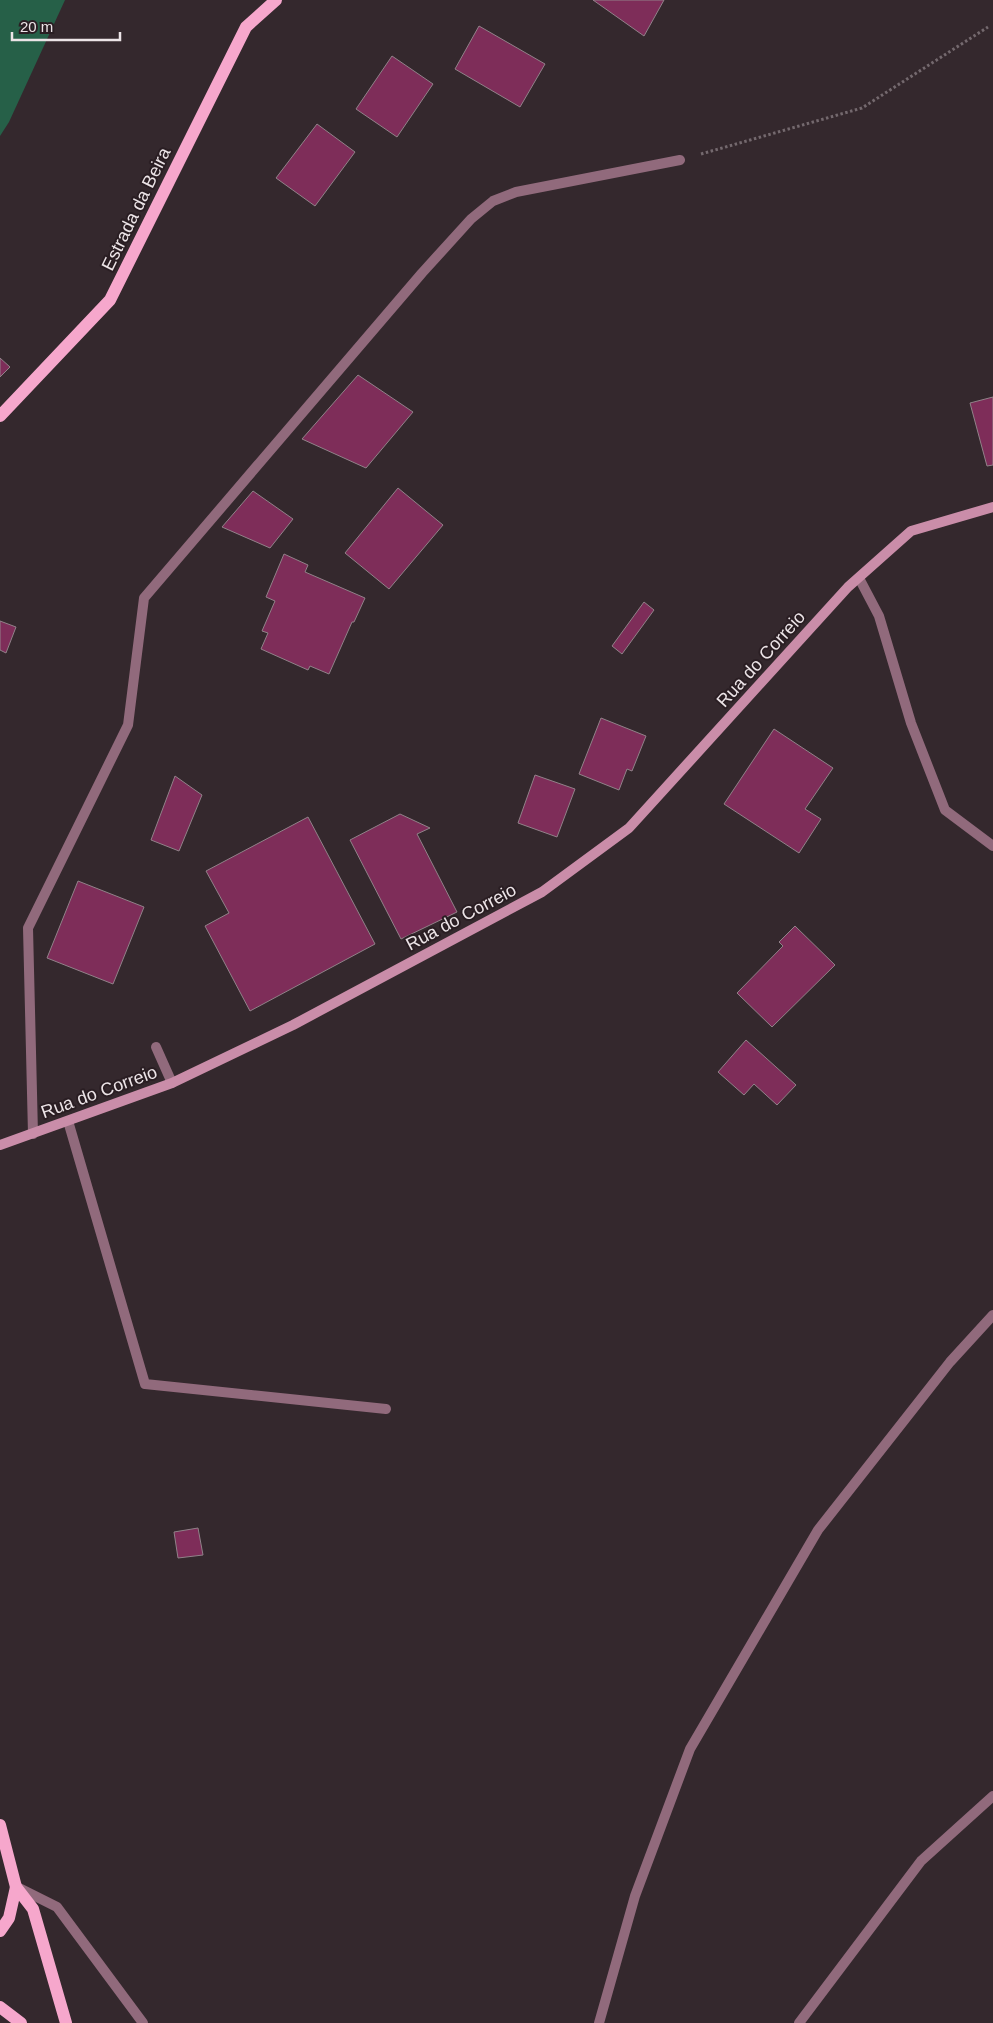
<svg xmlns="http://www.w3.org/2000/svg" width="993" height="2023" font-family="Arial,sans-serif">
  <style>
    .forest { fill: #266048 }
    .building { fill: #7e2d59; stroke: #918289 }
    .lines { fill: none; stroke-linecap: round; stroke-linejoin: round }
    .path { stroke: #74696e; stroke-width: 3; stroke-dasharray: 2.5 2.5; stroke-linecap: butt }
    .lane { stroke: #916a7c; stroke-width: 10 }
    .street { stroke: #916a7c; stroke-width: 10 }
    .secondary { stroke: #ca8da9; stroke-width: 10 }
    .primary { stroke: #f6a7cc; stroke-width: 12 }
    .labels { text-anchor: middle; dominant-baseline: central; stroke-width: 4; stroke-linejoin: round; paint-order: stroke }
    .street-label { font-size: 18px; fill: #ece4e7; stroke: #2a1e23 }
  </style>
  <rect width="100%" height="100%" fill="#34282d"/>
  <path class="forest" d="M0,0H65L9,122L0,136Z"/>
  <g class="building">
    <path d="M593,0H664L644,36Z"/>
    <path d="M479,26L545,64L520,107L455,69Z"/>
    <path d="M392,56L433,84L397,137L356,109Z"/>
    <path d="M317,124L355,152L315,206L276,178Z"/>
    <path d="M0,358L10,367L0,377Z"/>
    <path d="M358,375L413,412L366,468L302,439Z"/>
    <path d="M993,397V465L987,466L970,403Z"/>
    <path d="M398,488L443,525L389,589L345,553Z"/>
    <path d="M253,491L293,519L270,548L222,527Z"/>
    <path d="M284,554L308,565L305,572L365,598L354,622H352L329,674L310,666L308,670L261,649L268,633L262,631L275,601L266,597Z"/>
    <path d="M644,602L654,610L622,654L612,646Z"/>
    <path d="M0,621L16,627L6,653L0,650Z"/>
    <path d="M601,718L646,736L632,771L627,769L619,790L579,774Z"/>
    <path d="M774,729L833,768L805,809L821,819L799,853L724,804Z"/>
    <path d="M535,775L575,789L557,837L518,823Z"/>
    <path d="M175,776L202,795L179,851L151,840Z"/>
    <path d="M400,814L430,828L417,834L457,912L401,939L350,840Z"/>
    <path d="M308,817L375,944L250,1011L205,926L229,913L206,871Z"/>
    <path d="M78,881L144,907L113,984L47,958Z"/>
    <path d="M795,926L835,965L772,1027L737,993L783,946L779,942Z"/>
    <path d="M746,1040L796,1085L777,1105L754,1084L744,1095L718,1072Z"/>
    <path d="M198,1528L203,1555L178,1558L174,1532Z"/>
  </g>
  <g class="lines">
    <path class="path" d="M701,154L862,108L988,27"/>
    <path class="lane" d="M156,1047L172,1083"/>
    <g class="street">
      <path d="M859,578L879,616L911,723L945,810L993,846"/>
      <path d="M68,1121L145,1384L386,1409"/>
      <path d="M33,1134L28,928L128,725L144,598L422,273L471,219L493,201L516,192L680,160"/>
      <path d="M17,1887L57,1907L143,2023"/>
      <path d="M599,2023L635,1896L690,1749L818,1530L950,1362L993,1315"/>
      <path d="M799,2023L921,1861L993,1796"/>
    </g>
    <path class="secondary" d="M0,1145L172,1083L293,1025L542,892L629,828L848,587L911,531L993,507"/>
    <g class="primary">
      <path d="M0,416L110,300L246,27L276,0"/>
      <path d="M0,1825L16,1887L33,1909L66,2023"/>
      <path d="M0,1931L9,1918L16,1887"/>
      <path d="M0,2007L21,2023"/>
    </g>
  </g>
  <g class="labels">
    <g class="street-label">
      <text transform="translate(136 209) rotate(-64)">Estrada da Beira</text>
      <text transform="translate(761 659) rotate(-48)">Rua do Correio</text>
      <text transform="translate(461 917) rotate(-28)">Rua do Correio</text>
      <text transform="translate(99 1092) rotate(-20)">Rua do Correio</text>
    </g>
  </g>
  <path d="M12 32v8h108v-8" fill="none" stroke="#ece4e7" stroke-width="2.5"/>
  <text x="20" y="32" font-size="15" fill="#ece4e7" stroke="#2a1e23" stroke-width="4" paint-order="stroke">20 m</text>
</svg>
